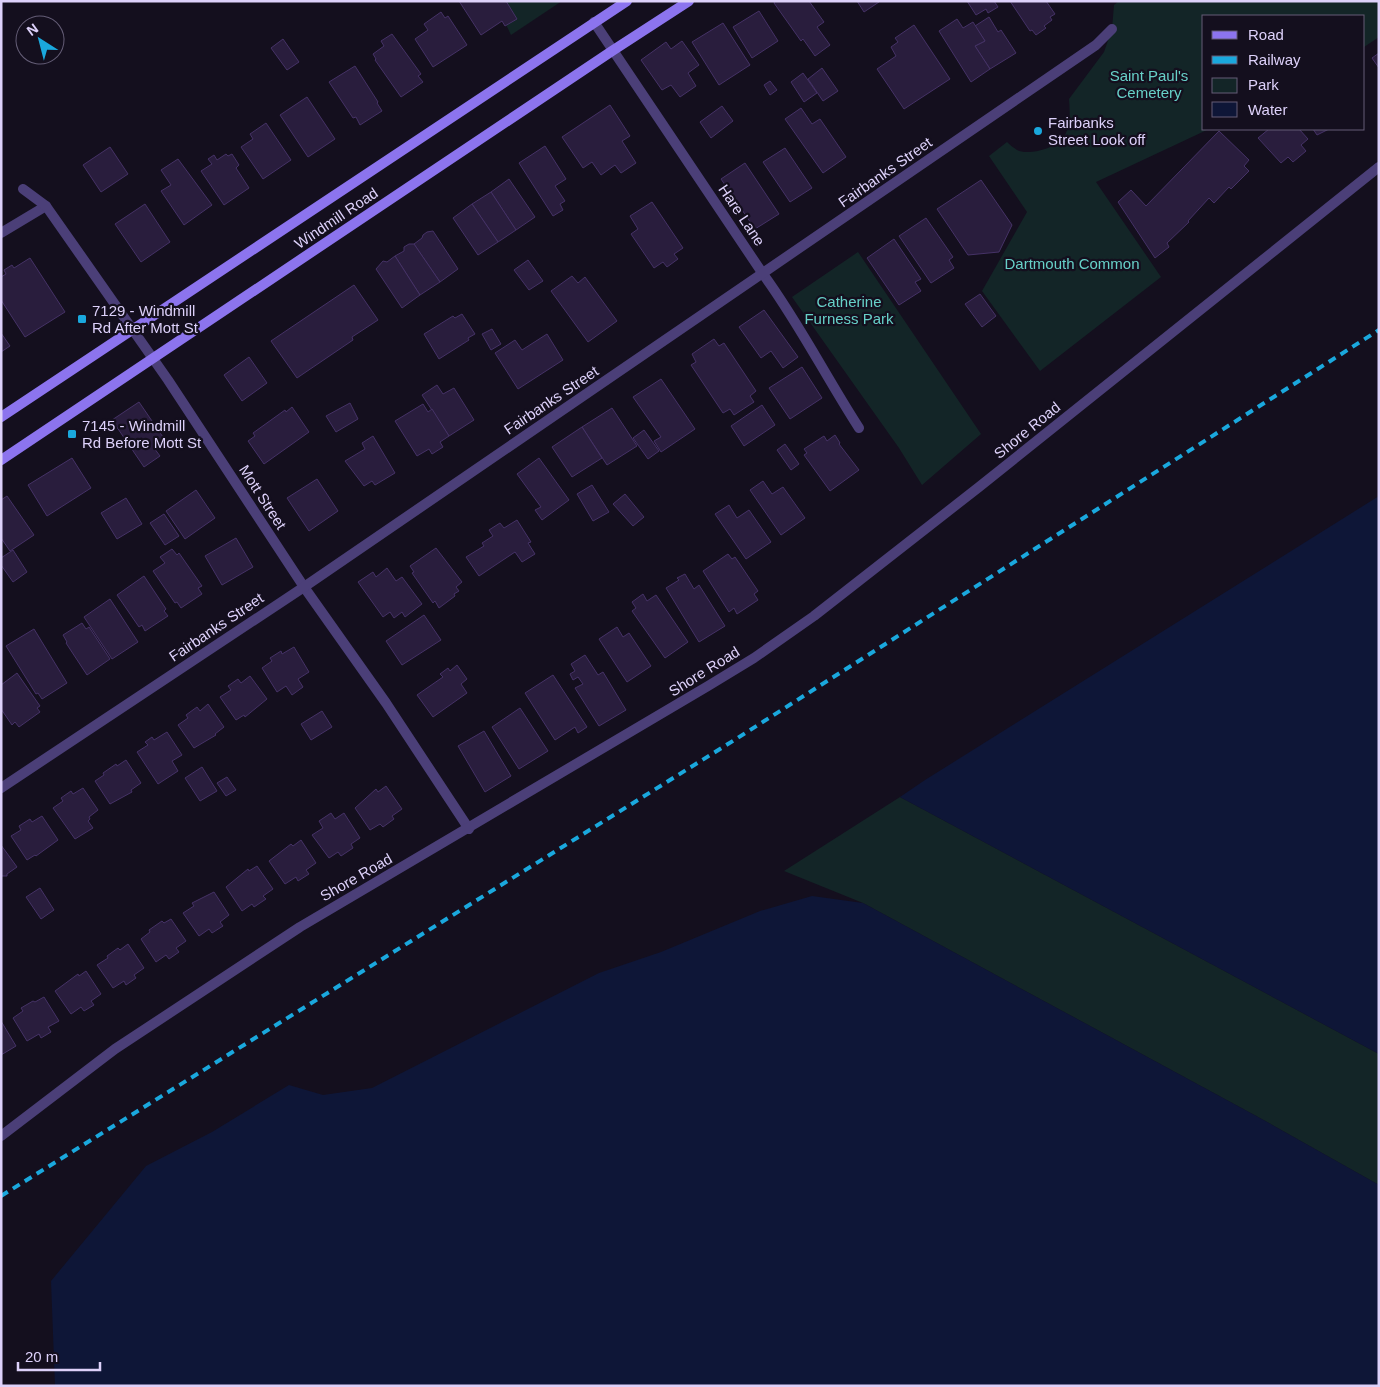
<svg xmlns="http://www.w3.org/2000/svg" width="1380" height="1387" font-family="Arial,sans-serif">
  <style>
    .green { fill: #132527 }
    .water { fill: #0e1637 }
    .building { fill: #291d3d; stroke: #453266 }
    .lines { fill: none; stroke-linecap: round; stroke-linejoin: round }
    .service { stroke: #4b3f78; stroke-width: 10 }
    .minor { stroke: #4b3f78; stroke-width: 10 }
    .secondary { stroke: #8c74ee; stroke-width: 10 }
    .rail { stroke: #1aa8dd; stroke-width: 4; stroke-dasharray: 8 6; stroke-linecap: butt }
    .poi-dot { fill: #1aa8dd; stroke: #140f1e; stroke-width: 2 }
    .labels { text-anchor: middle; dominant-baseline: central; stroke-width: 4.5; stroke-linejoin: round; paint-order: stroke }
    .park-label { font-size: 15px; fill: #67d0c8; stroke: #140f1e }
    .poi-label { font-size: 15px; fill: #ddd1fa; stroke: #140f1e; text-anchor: start }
    .street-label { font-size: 15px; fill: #ddd1fa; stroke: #140f1e }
  </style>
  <rect width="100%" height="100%" fill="#140f1e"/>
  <g class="green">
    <path d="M495,1H562L511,35Z"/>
    <path d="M1119,1H1379V37L1364,47V16H1204V129H1209L1096,182L1161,277L1040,371L982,291L1027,212L989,156L1007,142C1010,145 1014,148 1017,150C1028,156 1057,148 1064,137C1071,125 1070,112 1069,99L1104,52L1112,29L1114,5Z"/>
    <path d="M858,252L981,434L922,485L899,448L792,297Z"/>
    <path d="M900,797L1379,1054V1185L1258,1117L863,903L784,871Z"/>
  </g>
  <g class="water">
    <path d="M1379,496V1054L900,797L925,780Z"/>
    <path d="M812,896L863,903L1258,1117L1379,1185V1386H55L51,1281L146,1166L212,1132L289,1085L323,1095L372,1088L599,973L661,952L760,911Z"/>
  </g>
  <g class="building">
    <path d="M459,1H506L517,19L505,26L502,21L481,35Z"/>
    <path d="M775,1H809L824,22L817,27L830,45L815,56L803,39L801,41L774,3Z"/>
    <path d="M857,1H878L879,2L864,12Z"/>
    <path d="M967,1H994L998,7L988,13L986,9L976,15Z"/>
    <path d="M1010,1H1046L1055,14L1050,17L1052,20L1044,26L1046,28L1036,35L1032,30L1030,31Z"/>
    <path d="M759,11L778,41L752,58L733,27Z"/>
    <path d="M441,12L445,18L448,16L467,45L433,67L415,39L428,30L424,24Z"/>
    <path d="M989,17L998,32L1001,30L1016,53L990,69L975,46L985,41L975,26Z"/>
    <path d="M957,19L963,28L973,22L985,41L975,46L990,69L971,82L939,31Z"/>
    <path d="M723,23L750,65L719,85L692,42Z"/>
    <path d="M914,25L950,79L904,109L877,69L896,56L891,47L898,42L895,38Z"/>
    <path d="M392,34L421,74L418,76L423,82L401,97L375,60L376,59L373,54L384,46L381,41Z"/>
    <path d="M283,39L299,62L287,70L271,48Z"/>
    <path d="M682,41L699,65L688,73L696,86L680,97L671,85L662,90L641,60L666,42L671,49Z"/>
    <path d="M1379,53V68L1372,58Z"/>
    <path d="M355,66L378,102L377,103L382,111L360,125L356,117L353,118L329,82Z"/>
    <path d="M822,68L838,91L823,101L808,79Z"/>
    <path d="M803,73L817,93L804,102L791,82Z"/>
    <path d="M770,81L777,90L770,95L764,85Z"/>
    <path d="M307,97L335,139L308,157L280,115Z"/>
    <path d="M610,105L630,136L622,141L636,163L621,173L615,165L601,175L592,162L583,168L562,137Z"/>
    <path d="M722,106L733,121L711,138L700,122Z"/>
    <path d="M801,108L812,124L820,119L846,157L823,173L785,119Z"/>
    <path d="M266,123L291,160L263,179L241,147L253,139L250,134Z"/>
    <path d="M1269,129H1299L1308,139L1301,145L1306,151L1293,162L1288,157L1281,163L1258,138Z"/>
    <path d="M1313,129H1329L1317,135Z"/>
    <path d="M1219,131L1249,160L1244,166L1249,171L1231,189L1229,187L1214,203L1209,198L1188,221L1189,222L1167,243L1169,247L1155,258L1118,202L1131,190L1146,206Z"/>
    <path d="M545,146L566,179L555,186L565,201L560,204L563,210L553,216L519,163Z"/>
    <path d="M110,147L128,174L101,192L83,165Z"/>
    <path d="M785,148L812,188L790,202L763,162Z"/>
    <path d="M226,154L228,156L232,154L239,165L236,168L249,188L224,205L201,171L212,164L208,159L214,155L217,160Z"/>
    <path d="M178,159L212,205L184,225L161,191L171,185L161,170Z"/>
    <path d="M745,163L779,214L755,229L721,179Z"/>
    <path d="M509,179L535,217L516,230L491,192Z"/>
    <path d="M981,180L1012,225L999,252L968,255L937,209Z"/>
    <path d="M491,192L516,230L498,242L472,204Z"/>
    <path d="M652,202L683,248L674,254L678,259L667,267L663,262L654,268L631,234L638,229L630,216Z"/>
    <path d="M145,204L170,242L141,262L115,224Z"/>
    <path d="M472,204L498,242L478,255L453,218Z"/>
    <path d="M926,218L953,257L949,260L954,268L931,283L899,236Z"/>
    <path d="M433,231L458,269L440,282L414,244L422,238L423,235L427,232Z"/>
    <path d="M894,239L921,279L915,282L921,291L899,305L867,258Z"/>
    <path d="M409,244H414L440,282L420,295L395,256L404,251V247Z"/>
    <path d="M395,256L420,295L402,308L376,269L383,261L387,262Z"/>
    <path d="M30,258L65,312L25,337L1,300V277L6,274L4,270L12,265L14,268Z"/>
    <path d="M528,260L543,281L529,290L514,270Z"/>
    <path d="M572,276L578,283L585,277L617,321L588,342L551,291Z"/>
    <path d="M354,285L378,320L352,337L353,340L297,378L271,341Z"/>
    <path d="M980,294L996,316L982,327L965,304Z"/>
    <path d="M764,310L798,357L783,368L771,351L761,358L739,327Z"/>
    <path d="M462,314L475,334L468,338L469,340L439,359L424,334L453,316L455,318Z"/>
    <path d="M492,329L501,344L491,350L482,334Z"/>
    <path d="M1,333L10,346L1,352Z"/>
    <path d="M547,334L563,360L518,389L495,353L515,340L522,350Z"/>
    <path d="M714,339L719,346L724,343L756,391L750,396L754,402L734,415L730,409L723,413L691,365L696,362L692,354Z"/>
    <path d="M249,357L267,383L242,401L224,375Z"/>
    <path d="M802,367L822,398L790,419L769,388Z"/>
    <path d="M661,379L695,429L661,452L654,441L661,437L633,397Z"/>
    <path d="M437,385L443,394L454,388L474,420L449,436L422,395Z"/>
    <path d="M139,402L165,440L154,448L160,456L144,467L112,420Z"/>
    <path d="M350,403L358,419L336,432L326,416Z"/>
    <path d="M423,404L428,412L432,409L449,436L440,442L443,447L432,454L429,449L417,456L395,421Z"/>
    <path d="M762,405L775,425L744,446L731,426Z"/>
    <path d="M292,407L309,432L264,464L248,441L255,436L253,433L285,410L286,412Z"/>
    <path d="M612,408L637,446L607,465L582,427Z"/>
    <path d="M582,427L602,458L572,477L552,447Z"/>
    <path d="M644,430L659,451L648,459L633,438Z"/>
    <path d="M835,435L840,443L839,444L859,470L830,491L804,455L807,453L804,449L824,436L827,441Z"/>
    <path d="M373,436L395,473L375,485L372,481L364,486L345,461L365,449L362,443Z"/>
    <path d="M785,444L799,464L791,470L777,450Z"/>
    <path d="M72,458L91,488L47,516L28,485Z"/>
    <path d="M539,458L569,500L542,520L535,510L541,507L517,474Z"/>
    <path d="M317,479L338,511L309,531L287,498Z"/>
    <path d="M763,481L772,494L783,487L805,518L781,535L750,490Z"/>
    <path d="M592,485L609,512L593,521L577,494Z"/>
    <path d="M196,490L215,518L185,539L166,511Z"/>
    <path d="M625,494L644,517L633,526L613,504Z"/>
    <path d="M7,496L34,535L10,551L1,538V500Z"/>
    <path d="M126,498L142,524L117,539L101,513Z"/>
    <path d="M729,505L737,518L749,510L771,542L746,559L715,514Z"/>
    <path d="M164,514L179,536L165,545L150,523Z"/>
    <path d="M517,520L531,542L528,543L535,554L522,562L515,552L479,576L466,557L484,546L482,543L493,536L489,530L500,523L504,528Z"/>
    <path d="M236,538L253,567L222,585L205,556Z"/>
    <path d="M436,548L462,582L456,587L459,591L454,594L455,596L439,608L435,601L433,603L412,573L414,572L410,566Z"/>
    <path d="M172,549L177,555L179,553L202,586L198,588L202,594L181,608L177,602L175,603L153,571L165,563L160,557Z"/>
    <path d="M13,550L27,572L13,582L1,565V558Z"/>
    <path d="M728,554L732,559L735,557L758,591L754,594L758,600L737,614L734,608L729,612L703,571Z"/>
    <path d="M387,568L396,581L402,577L422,604L405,617L402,612L394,618L390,612L383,617L358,582L373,572L376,577Z"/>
    <path d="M685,574L694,589L699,585L725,626L699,642L666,588L679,580L677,578Z"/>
    <path d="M144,576L166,609L164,611L168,616L145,631L142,625L139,627L117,595Z"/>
    <path d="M643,594L647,601L656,595L688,642L665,658L632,611L636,608L632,602Z"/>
    <path d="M110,599L138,642L112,659L84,617Z"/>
    <path d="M424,615L441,640L402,665L386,641Z"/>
    <path d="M82,623L86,629L89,627L110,659L87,675L66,643L67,642L63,635Z"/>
    <path d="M617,627L623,637L629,633L651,666L627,682L599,639Z"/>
    <path d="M34,629L67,683L42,699L38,693L36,694L6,646Z"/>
    <path d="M294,647L309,672L298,679L303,687L292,695L286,686L277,692L262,668L272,661L270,658L281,651L282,654Z"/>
    <path d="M585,655L598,675L603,672L626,710L599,726L575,688L583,684L578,677L573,680L570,674L575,671L571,664Z"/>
    <path d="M457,665L467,679L461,684L467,693L433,717L417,695L443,677L440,674L448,668L450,671Z"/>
    <path d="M17,673L40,706L37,708L40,712L19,727L15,722L12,725L1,709V685Z"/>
    <path d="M553,675L587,727L578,733L575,727L555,740L525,693Z"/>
    <path d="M250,676L267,699L245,717L244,715L236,720L220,697L231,690L228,686L238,679L241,683Z"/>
    <path d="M208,704L224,727L215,734L216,735L194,748L178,725L188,718L186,715L197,707L200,711Z"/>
    <path d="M520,708L548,751L519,769L492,727Z"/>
    <path d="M322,711L332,727L311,740L301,724Z"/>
    <path d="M484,731L511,776L485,792L458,746Z"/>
    <path d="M167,732L182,755L172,761L178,771L158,784L137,752L148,745L145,742L152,737L154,740Z"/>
    <path d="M126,760L141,783L131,790L132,792L110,804L95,781L104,775L103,773L116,764L117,766Z"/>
    <path d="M202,767L217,791L200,801L185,778Z"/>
    <path d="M227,777L236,790L226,796L217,783Z"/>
    <path d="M386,786L402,809L392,816L394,819L383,827L380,824L370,830L355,808L376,789L378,792Z"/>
    <path d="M83,788L98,810L89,817L90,819L88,821L93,828L75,839L53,808L63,801L61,798L71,791L73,794Z"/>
    <path d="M331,813L335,819L344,813L360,838L351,844L353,848L341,856L338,852L329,858L312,835L323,828L319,821Z"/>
    <path d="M42,816L58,840L36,856L35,855L27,860L11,836L21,830L19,826L30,819L32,822Z"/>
    <path d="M301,840L316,863L306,870L309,874L298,881L296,877L285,884L269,861L291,844L293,846Z"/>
    <path d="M1,845L17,867L7,874V876H1Z"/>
    <path d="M257,866L273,889L263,896L266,899L254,907L252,904L242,911L226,887L248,869L249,871Z"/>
    <path d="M40,888L54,910L41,919L26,897Z"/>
    <path d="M214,892L229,915L220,922L223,926L212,933L209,929L199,936L183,913L194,906L192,903Z"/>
    <path d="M171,919L186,941L176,948L179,952L169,959L166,955L156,962L141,939L150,932L149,930L162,921L164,923Z"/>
    <path d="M128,944L144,968L134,975L136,978L126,985L124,981L113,988L97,965L108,958L107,956L118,948L120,950Z"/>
    <path d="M86,971L101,994L91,1001L94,1005L84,1011L81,1007L71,1014L55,991L78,974L79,976Z"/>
    <path d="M44,997L59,1021L48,1027L51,1032L41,1038L39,1034L27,1041L13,1018L23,1011L21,1008L33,1001L35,1002Z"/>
    <path d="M1,1021L16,1046L1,1055Z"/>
  </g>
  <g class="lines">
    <path class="service" d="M1,233L46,206"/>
    <g class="minor">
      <path d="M594,22L763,274C799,323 826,377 859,428"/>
      <path d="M23,189L46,206L168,380L304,587L386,703L469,829"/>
      <path d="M1,788L304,587L1096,45L1112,29"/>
      <path d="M1,1136L115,1049L300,927L708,686L754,658L814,616L979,487L1379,167"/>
    </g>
    <g class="secondary">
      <path d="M1,417L627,1"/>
      <path d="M1,460L612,51L689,1"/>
    </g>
    <path class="rail" d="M1,1196L736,739L1379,330"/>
  </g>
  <g class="poi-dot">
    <circle cx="1038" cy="131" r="5"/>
    <rect x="77" y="314" width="10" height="10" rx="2.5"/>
    <rect x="67" y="429" width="10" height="10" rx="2.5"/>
  </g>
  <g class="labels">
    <g class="park-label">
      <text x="1149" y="75">Saint Paul's<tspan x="1149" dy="17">Cemetery</tspan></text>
      <text x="1072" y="263">Dartmouth Common</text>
      <text x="849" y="301">Catherine<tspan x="849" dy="17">Furness Park</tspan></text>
    </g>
    <g class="poi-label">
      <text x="1048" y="122">Fairbanks<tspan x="1048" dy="17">Street Look off</tspan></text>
      <text x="92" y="310">7129 - Windmill<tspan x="92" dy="17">Rd After Mott St</tspan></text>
      <text x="82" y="425">7145 - Windmill<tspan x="82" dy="17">Rd Before Mott St</tspan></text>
    </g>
    <g class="street-label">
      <text transform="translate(885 172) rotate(-35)">Fairbanks Street</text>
      <text transform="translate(742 215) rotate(56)">Hare Lane</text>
      <text transform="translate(336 218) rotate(-34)">Windmill Road</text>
      <text transform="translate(551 400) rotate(-34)">Fairbanks Street</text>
      <text transform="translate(1027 430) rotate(-39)">Shore Road</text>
      <text transform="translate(263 497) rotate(57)">Mott Street</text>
      <text transform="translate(216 627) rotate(-34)">Fairbanks Street</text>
      <text transform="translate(704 671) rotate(-32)">Shore Road</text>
      <text transform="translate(356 877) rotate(-30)">Shore Road</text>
    </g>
  </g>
  <rect width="1380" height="1387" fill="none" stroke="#ddd1fa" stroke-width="5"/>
  <rect x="1202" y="15" width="162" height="115" fill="#140f1e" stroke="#645d76"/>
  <rect x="1212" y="31" width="25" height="8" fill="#8c74ee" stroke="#645d76"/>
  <text x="1248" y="40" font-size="15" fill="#ddd1fa">Road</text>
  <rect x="1212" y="56" width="25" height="8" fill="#1aa8dd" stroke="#645d76"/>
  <text x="1248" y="65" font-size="15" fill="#ddd1fa">Railway</text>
  <rect x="1212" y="78" width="25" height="15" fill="#132527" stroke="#645d76"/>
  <text x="1248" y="90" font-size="15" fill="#ddd1fa">Park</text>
  <rect x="1212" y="102" width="25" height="15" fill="#0e1637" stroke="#645d76"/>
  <text x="1248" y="115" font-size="15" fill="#ddd1fa">Water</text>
  <g transform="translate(40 40) rotate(324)"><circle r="24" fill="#140f1e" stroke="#645d76"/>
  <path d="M0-4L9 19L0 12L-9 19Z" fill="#1aa8dd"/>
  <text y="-8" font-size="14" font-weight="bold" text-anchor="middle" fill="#ddd1fa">N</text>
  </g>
  <path d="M18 1362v8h82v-8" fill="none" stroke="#ddd1fa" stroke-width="2.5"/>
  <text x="25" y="1362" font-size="15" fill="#ddd1fa" stroke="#140f1e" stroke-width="4" paint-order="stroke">20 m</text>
</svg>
